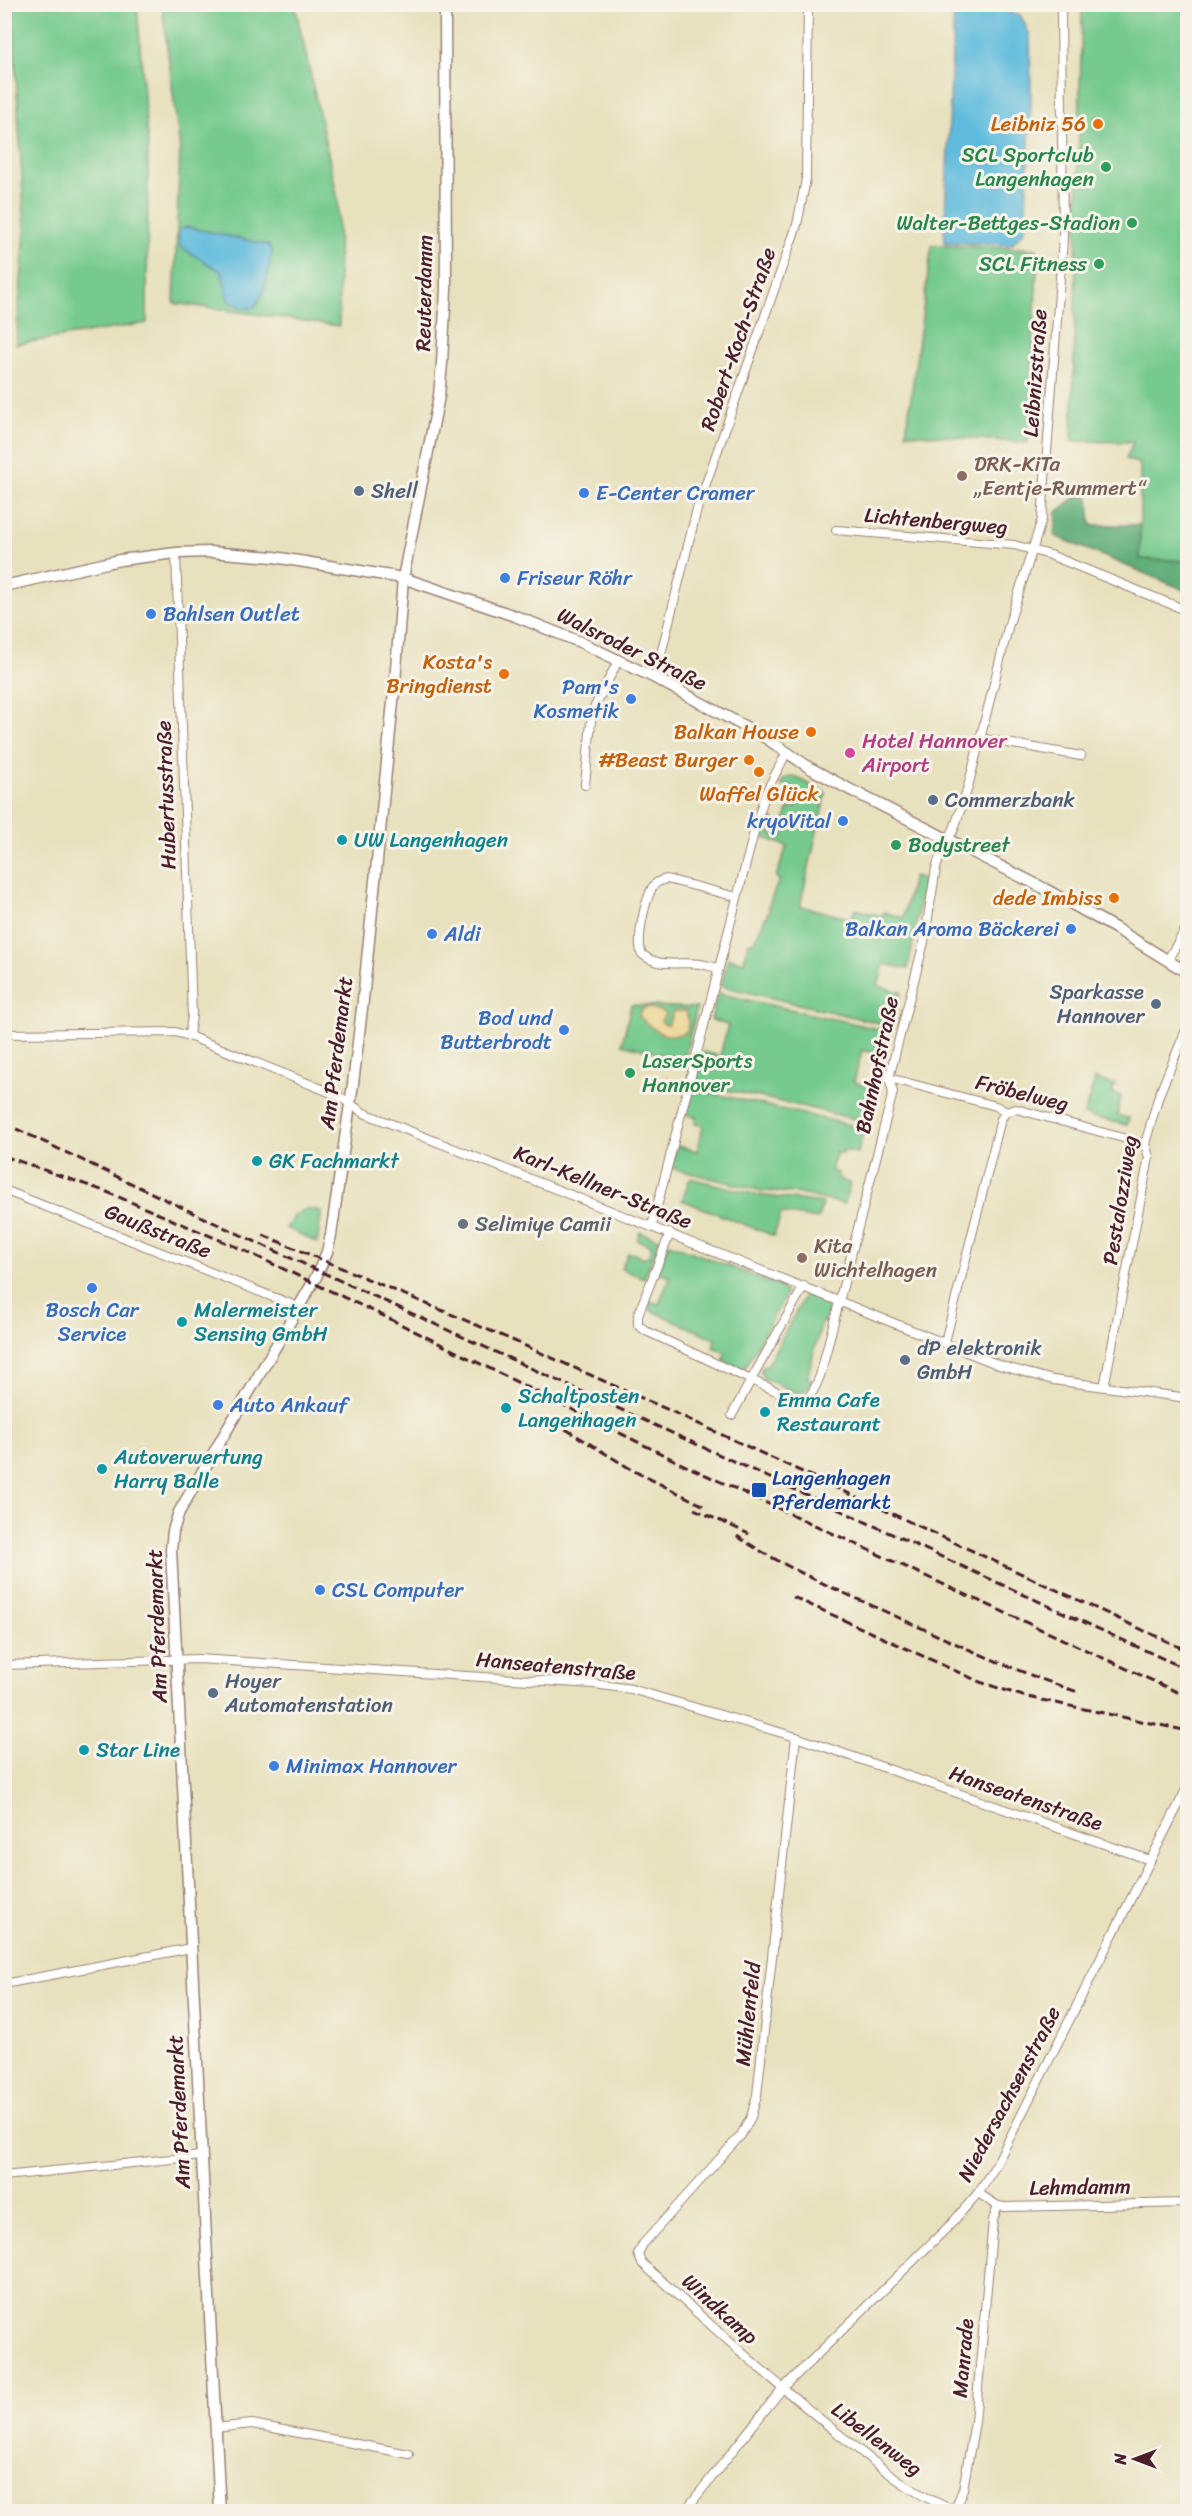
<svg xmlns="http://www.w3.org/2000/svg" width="1192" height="2516" font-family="Sriracha,sans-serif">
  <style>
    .green { fill: #76ca8e; stroke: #60745c; stroke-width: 1.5 }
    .forest { fill: #60ae79; stroke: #556652; stroke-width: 1.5 }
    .sand { fill: #eeda9e; stroke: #9c7c64; stroke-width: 1.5 }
    .water { fill: #5fbbdd; stroke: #546d84; stroke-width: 1.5 }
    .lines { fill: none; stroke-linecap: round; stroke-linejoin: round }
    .minor-casing { stroke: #998074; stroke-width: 10 }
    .tertiary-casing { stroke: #998074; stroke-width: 13 }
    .minor { stroke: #fff; stroke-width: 8 }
    .tertiary { stroke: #fff; stroke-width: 10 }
    .rail { stroke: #4a1f2b; stroke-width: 3; stroke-dasharray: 9 4.5; stroke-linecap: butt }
    .food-dot { fill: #e8710a; stroke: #f7f3e8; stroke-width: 2 }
    .leisure-dot { fill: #2e9e5b; stroke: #f7f3e8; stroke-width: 2 }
    .education-dot { fill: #8d6e63; stroke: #f7f3e8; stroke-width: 2 }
    .service-dot { fill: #5c6f8a; stroke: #f7f3e8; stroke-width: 2 }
    .shop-dot { fill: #3f7fe0; stroke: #f7f3e8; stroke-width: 2 }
    .hotel-dot { fill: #d1479c; stroke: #f7f3e8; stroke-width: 2 }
    .culture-dot { fill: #0f9aa8; stroke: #f7f3e8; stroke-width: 2 }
    .worship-dot { fill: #6b7280; stroke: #f7f3e8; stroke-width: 2 }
    .transit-dot { fill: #1a4fb4; stroke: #f7f3e8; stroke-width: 2 }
    .labels { text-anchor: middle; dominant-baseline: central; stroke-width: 6; stroke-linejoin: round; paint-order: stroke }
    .food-label { font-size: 21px; fill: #c56008; stroke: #f7f3e8; text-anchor: end }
    .leisure-label { font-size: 21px; fill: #27864d; stroke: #f7f3e8; text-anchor: end }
    .street-label { font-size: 21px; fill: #4a1f2b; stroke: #f7f3e8 }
    .education-label { font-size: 21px; fill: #785e54; stroke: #f7f3e8; text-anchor: start }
    .service-label { font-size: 21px; fill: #4e5e75; stroke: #f7f3e8; text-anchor: start }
    .shop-label { font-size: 21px; fill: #366cbe; stroke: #f7f3e8; text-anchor: start }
    .hotel-label { font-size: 21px; fill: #b23c85; stroke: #f7f3e8; text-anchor: start }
    .culture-label { font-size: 21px; fill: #0d838f; stroke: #f7f3e8; text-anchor: start }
    .worship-label { font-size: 21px; fill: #5b616d; stroke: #f7f3e8; text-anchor: start }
    .transit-label { font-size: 21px; fill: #164399; stroke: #f7f3e8; text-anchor: start }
  </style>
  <rect width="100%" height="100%" fill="#f7f3e8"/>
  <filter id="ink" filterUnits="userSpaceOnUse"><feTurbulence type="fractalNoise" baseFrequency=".0167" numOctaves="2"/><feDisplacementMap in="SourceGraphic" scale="12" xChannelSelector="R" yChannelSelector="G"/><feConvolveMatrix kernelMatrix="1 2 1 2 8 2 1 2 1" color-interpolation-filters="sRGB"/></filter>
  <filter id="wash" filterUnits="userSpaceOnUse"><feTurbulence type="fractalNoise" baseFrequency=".008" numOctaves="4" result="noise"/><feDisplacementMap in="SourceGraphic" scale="24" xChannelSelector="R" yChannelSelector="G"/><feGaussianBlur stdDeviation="1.35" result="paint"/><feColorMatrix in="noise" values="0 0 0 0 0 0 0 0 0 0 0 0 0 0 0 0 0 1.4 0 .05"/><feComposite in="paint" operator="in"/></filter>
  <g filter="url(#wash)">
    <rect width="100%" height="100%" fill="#e8e1be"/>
    <g class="green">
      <path d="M12,5H137L148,148L147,323L16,344L25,231Z"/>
      <path d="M162,5H295L338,199L339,326L174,303L180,150Z"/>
      <path d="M1082,5H1187V561L1140,559V464L1126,459L1133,442L1072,441Z"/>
      <path d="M932,245L1038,249L1028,443L906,433Z"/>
      <path d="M793,776L826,793L800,906L852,919L855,909L882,916L884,912L903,918L913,876L924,879L908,969L884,964L878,986L901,992L892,1026L721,986L728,958L744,962L749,942H754L770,908L768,907L779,880L776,877L787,846L759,836L766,817L774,819L770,834L783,837L788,820L785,819L789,808L797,807L801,798L788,792L789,788L781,785L784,779Z"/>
      <path d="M718,993C775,1007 833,1018 890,1032L884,1056L862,1050L854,1082L875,1089L866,1122C810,1107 752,1096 695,1083L703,1052L720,1056L728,1025L711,1020Z"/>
      <path d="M631,1005L697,1008L684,1060L622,1044Z"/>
      <path d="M1095,1079L1115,1085L1112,1093L1121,1096L1117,1115L1129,1118L1127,1125L1084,1115Z"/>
      <path d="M693,1089L864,1128L858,1153L844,1150L843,1154L836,1153L831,1171L838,1173L837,1179L850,1183L845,1204L795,1193L762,1191L671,1168L677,1146L697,1151L703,1126L695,1124L696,1117L687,1115Z"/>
      <path d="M690,1178L758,1195L822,1203L818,1219L781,1213L774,1236L682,1200Z"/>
      <path d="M306,1209L322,1211L317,1243L286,1228L295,1215Z"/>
      <path d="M640,1232L660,1240L644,1278L621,1269L628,1253L639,1255L640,1258L649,1256L651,1245L637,1240Z"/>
      <path d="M669,1243L779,1286L785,1291L786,1295L743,1371L723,1360L726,1353L713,1347L715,1339L650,1310V1301L659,1304L670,1277L658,1271Z"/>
      <path d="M806,1293L826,1301L831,1309L828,1322L822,1321L807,1378L813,1380L809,1387L799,1394L763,1378L760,1371L763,1366L766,1367Z"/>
    </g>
    <path class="forest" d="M1081,493L1089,498L1091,525H1140V559L1187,561V591L1055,536L1057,512Z"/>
    <path class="sand" d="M647,1007L666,1013L661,1021L665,1025L669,1024L673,1011H686L688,1021L687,1032C665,1041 654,1031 639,1016L640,1011Z"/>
    <g class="water">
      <path d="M986,5L1020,15L1030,35L1031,100L1025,230L1011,245L944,242L954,10Z"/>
      <path d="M187,227L268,245L272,251C270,263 264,306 251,308C243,310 234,303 228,300L222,272L180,247L178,235L181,229Z"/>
    </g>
  </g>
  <g filter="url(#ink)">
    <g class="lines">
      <g class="minor-casing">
        <g id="minor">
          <path d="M836,530L1014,545L1050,555L1188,611"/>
          <path d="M176,553L192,1016L189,1036"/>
          <path d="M655,678L697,509L797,225L806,179L808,4"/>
          <path d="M979,738L1081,756"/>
          <path d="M585,785L592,712L618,661"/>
          <path d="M1167,961L1188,925"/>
          <path d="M719,968C713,967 706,965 700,964C680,961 657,969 641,953C637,937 644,904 652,888C655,882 661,880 667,879L737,897"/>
          <path d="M4,1034L175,1032L189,1036L337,1095L364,1113L1002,1366L1053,1380L1188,1398"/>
          <path d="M889,1078L996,1106L1006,1112L1016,1109L1145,1144"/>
          <path d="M4,1190L298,1307"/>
          <path d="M652,1226L757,821L766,792L787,752"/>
          <path d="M670,1233L638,1315V1325L646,1331L751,1380L732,1415"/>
          <path d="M804,1286L751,1380L799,1401C812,1399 815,1387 820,1376L893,1092L889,1078L924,942L936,868L942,851L954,829L968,787L1009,624L1042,519L1063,239L1061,4"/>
          <path d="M945,1342L1001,1119L1006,1112"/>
          <path d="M1104,1387L1149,1157L1145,1144L1159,1095L1188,1025"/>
          <path d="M4,1665L198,1659L594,1684L631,1689L796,1737L1150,1860"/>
          <path d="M796,1737L757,2095L751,2117L741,2135L643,2244L638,2254L642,2263C707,2322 771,2380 840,2435C876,2463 911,2495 955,2510"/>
          <path d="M4,1984L191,1948"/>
          <path d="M4,2176L201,2156"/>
          <path d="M978,2193L998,2206L1005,2207L1188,2203"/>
          <path d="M215,2428L252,2424L409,2454"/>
          <path d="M684,2512L782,2389L952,2223L978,2193L996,2165L1188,1786"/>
          <path d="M954,2512L963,2489L975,2422L993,2220L998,2206"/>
        </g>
      </g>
      <g class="tertiary-casing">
        <g id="tertiary">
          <path d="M4,586L120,560L176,553L210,552L274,557L403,578L515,616L580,642L655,678L766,738L810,768L847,788L1045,889L1115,928L1188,973"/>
          <path d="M220,2512L171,1550L173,1531L179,1512L315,1279L327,1252L331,1235L353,1084L363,1000L395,682L403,578L439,396L442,363L446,290L445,4"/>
        </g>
      </g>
      <use href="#minor" class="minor"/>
      <use href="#tertiary" class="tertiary"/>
      <g class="rail">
        <path d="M4,1123L219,1225L1188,1670"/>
        <path d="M4,1156L107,1192L241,1249L390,1319L682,1464L1188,1697"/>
        <path d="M263,1235L512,1340L673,1412L1188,1651"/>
        <path d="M554,1422L634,1471L706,1507"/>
        <path d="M694,1509L749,1534"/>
        <path d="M737,1536C783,1567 833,1588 884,1611C948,1640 1011,1670 1078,1692"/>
        <path d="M793,1597L980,1682L1023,1696L1188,1731"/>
      </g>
    </g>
  </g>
  <g class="food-dot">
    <circle cx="1098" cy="124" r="6"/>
    <circle cx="504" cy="674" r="6"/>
    <circle cx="811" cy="732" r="6"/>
    <circle cx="749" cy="760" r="6"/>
    <circle cx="759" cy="772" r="6"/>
    <circle cx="1114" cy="898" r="6"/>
  </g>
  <g class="leisure-dot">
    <circle cx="1106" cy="167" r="6"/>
    <circle cx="1132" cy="223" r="6"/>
    <circle cx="1099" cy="264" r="6"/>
    <circle cx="896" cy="845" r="6"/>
    <circle cx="630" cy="1073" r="6"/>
  </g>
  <g class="education-dot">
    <circle cx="962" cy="476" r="6"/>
    <circle cx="802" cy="1258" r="6"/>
  </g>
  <g class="service-dot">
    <circle cx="359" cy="491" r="6"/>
    <circle cx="933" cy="800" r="6"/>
    <circle cx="1156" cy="1004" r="6"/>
    <circle cx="905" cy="1360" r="6"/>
    <circle cx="213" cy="1693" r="6"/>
  </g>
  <g class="shop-dot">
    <circle cx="584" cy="493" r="6"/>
    <circle cx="505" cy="578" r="6"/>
    <circle cx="151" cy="614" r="6"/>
    <circle cx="631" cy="699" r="6"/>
    <circle cx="843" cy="821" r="6"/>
    <circle cx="1071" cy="929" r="6"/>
    <circle cx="432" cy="934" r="6"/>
    <circle cx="564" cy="1030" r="6"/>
    <circle cx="92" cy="1288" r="6"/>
    <circle cx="218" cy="1405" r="6"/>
    <circle cx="320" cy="1590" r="6"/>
    <circle cx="274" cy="1766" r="6"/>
  </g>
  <circle class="hotel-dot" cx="850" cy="753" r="6"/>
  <g class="culture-dot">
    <circle cx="342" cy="840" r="6"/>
    <circle cx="257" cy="1161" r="6"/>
    <circle cx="182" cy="1322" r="6"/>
    <circle cx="506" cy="1408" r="6"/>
    <circle cx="765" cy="1412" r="6"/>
    <circle cx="102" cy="1469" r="6"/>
    <circle cx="84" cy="1750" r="6"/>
  </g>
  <circle class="worship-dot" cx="463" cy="1224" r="6"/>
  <rect class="transit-dot" x="751" y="1482" width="16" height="16" rx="3"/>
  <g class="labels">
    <g class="food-label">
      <text x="1086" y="124">Leibniz 56</text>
      <text x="492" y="662">Kosta's<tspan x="492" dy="24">Bringdienst</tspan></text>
      <text x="799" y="732">Balkan House</text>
      <text x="737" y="760">#Beast Burger</text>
      <text x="759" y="794" text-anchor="middle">Waffel Glück</text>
      <text x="1102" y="898">dede Imbiss</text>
    </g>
    <g class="leisure-label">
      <text x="1094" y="155">SCL Sportclub<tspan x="1094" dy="24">Langenhagen</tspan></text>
      <text x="1120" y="223">Walter-Bettges-Stadion</text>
      <text x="1087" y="264">SCL Fitness</text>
      <text x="908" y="845" text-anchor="start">Bodystreet</text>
      <text x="642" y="1061" text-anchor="start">LaserSports<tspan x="642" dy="24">Hannover</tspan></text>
    </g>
    <g class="street-label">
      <text transform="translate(424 293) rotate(-89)">Reuterdamm</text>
      <text transform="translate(738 339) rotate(-71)">Robert-Koch-Straße</text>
      <text transform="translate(1035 373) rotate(-86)">Leibnizstraße</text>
      <text transform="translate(936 521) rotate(5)">Lichtenbergweg</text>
      <text transform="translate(632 649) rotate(26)">Walsroder Straße</text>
      <text transform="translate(166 795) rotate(-92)">Hubertusstraße</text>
      <text transform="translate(336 1053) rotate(-83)">Am Pferdemarkt</text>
      <text transform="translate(877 1065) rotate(-78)">Bahnhofstraße</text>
      <text transform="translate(1022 1093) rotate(14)">Fröbelweg</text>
      <text transform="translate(603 1187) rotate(22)">Karl-Kellner-Straße</text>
      <text transform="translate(1120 1200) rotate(-81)">Pestalozziweg</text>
      <text transform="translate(158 1231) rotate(22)">Gaußstraße</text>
      <text transform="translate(157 1626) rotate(-92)">Am Pferdemarkt</text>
      <text transform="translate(556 1666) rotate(5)">Hanseatenstraße</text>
      <text transform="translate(1026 1798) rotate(19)">Hanseatenstraße</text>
      <text transform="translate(748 2014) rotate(-84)">Mühlenfeld</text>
      <text transform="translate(1009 2094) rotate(-62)">Niedersachsenstraße</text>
      <text transform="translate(179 2112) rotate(-93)">Am Pferdemarkt</text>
      <text transform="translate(1080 2187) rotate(-1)">Lehmdamm</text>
      <text transform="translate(720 2309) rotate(42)">Windkamp</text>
      <text transform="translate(963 2358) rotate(-85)">Manrade</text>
      <text transform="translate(877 2439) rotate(37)">Libellenweg</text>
    </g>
    <g class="education-label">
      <text x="974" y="464">DRK-KiTa<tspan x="974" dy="24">„Eentje-Rummert“</tspan></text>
      <text x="814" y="1246">Kita<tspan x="814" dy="24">Wichtelhagen</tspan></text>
    </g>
    <g class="service-label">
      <text x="371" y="491">Shell</text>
      <text x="945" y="800">Commerzbank</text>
      <text x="1144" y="992" text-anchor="end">Sparkasse<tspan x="1144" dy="24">Hannover</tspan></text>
      <text x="917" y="1348">dP elektronik<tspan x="917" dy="24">GmbH</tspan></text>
      <text x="225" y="1681">Hoyer<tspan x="225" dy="24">Automatenstation</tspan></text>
    </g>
    <g class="shop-label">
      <text x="596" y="493">E-Center Cramer</text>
      <text x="517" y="578">Friseur Röhr</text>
      <text x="163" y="614">Bahlsen Outlet</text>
      <text x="619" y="687" text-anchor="end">Pam's<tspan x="619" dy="24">Kosmetik</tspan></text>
      <text x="831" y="821" text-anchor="end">kryoVital</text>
      <text x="1059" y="929" text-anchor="end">Balkan Aroma Bäckerei</text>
      <text x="444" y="934">Aldi</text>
      <text x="552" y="1018" text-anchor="end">Bod und<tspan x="552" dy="24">Butterbrodt</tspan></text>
      <text x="92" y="1310" text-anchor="middle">Bosch Car<tspan x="92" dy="24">Service</tspan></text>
      <text x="230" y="1405">Auto Ankauf</text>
      <text x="332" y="1590">CSL Computer</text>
      <text x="286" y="1766">Minimax Hannover</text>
    </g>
    <g class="hotel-label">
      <text x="862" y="741">Hotel Hannover<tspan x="862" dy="24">Airport</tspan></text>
    </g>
    <g class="culture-label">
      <text x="354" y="840">UW Langenhagen</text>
      <text x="269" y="1161">GK Fachmarkt</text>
      <text x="194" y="1310">Malermeister<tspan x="194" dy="24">Sensing GmbH</tspan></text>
      <text x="518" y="1396">Schaltposten<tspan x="518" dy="24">Langenhagen</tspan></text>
      <text x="777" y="1400">Emma Cafe<tspan x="777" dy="24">Restaurant</tspan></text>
      <text x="114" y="1457">Autoverwertung<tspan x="114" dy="24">Harry Balle</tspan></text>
      <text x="96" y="1750">Star Line</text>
    </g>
    <g class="worship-label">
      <text x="475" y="1224">Selimiye Camii</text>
    </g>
    <g class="transit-label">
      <text x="772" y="1478">Langenhagen<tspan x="772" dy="24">Pferdemarkt</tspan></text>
    </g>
  </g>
  <rect width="1192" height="2516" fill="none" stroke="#f7f3e8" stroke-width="24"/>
  <g transform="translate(1135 2459) rotate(270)" stroke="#f7f3e8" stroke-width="4.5" paint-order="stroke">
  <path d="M0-4.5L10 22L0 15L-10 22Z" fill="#4a1f2b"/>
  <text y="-9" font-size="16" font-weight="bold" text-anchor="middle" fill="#4a1f2b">N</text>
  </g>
</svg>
